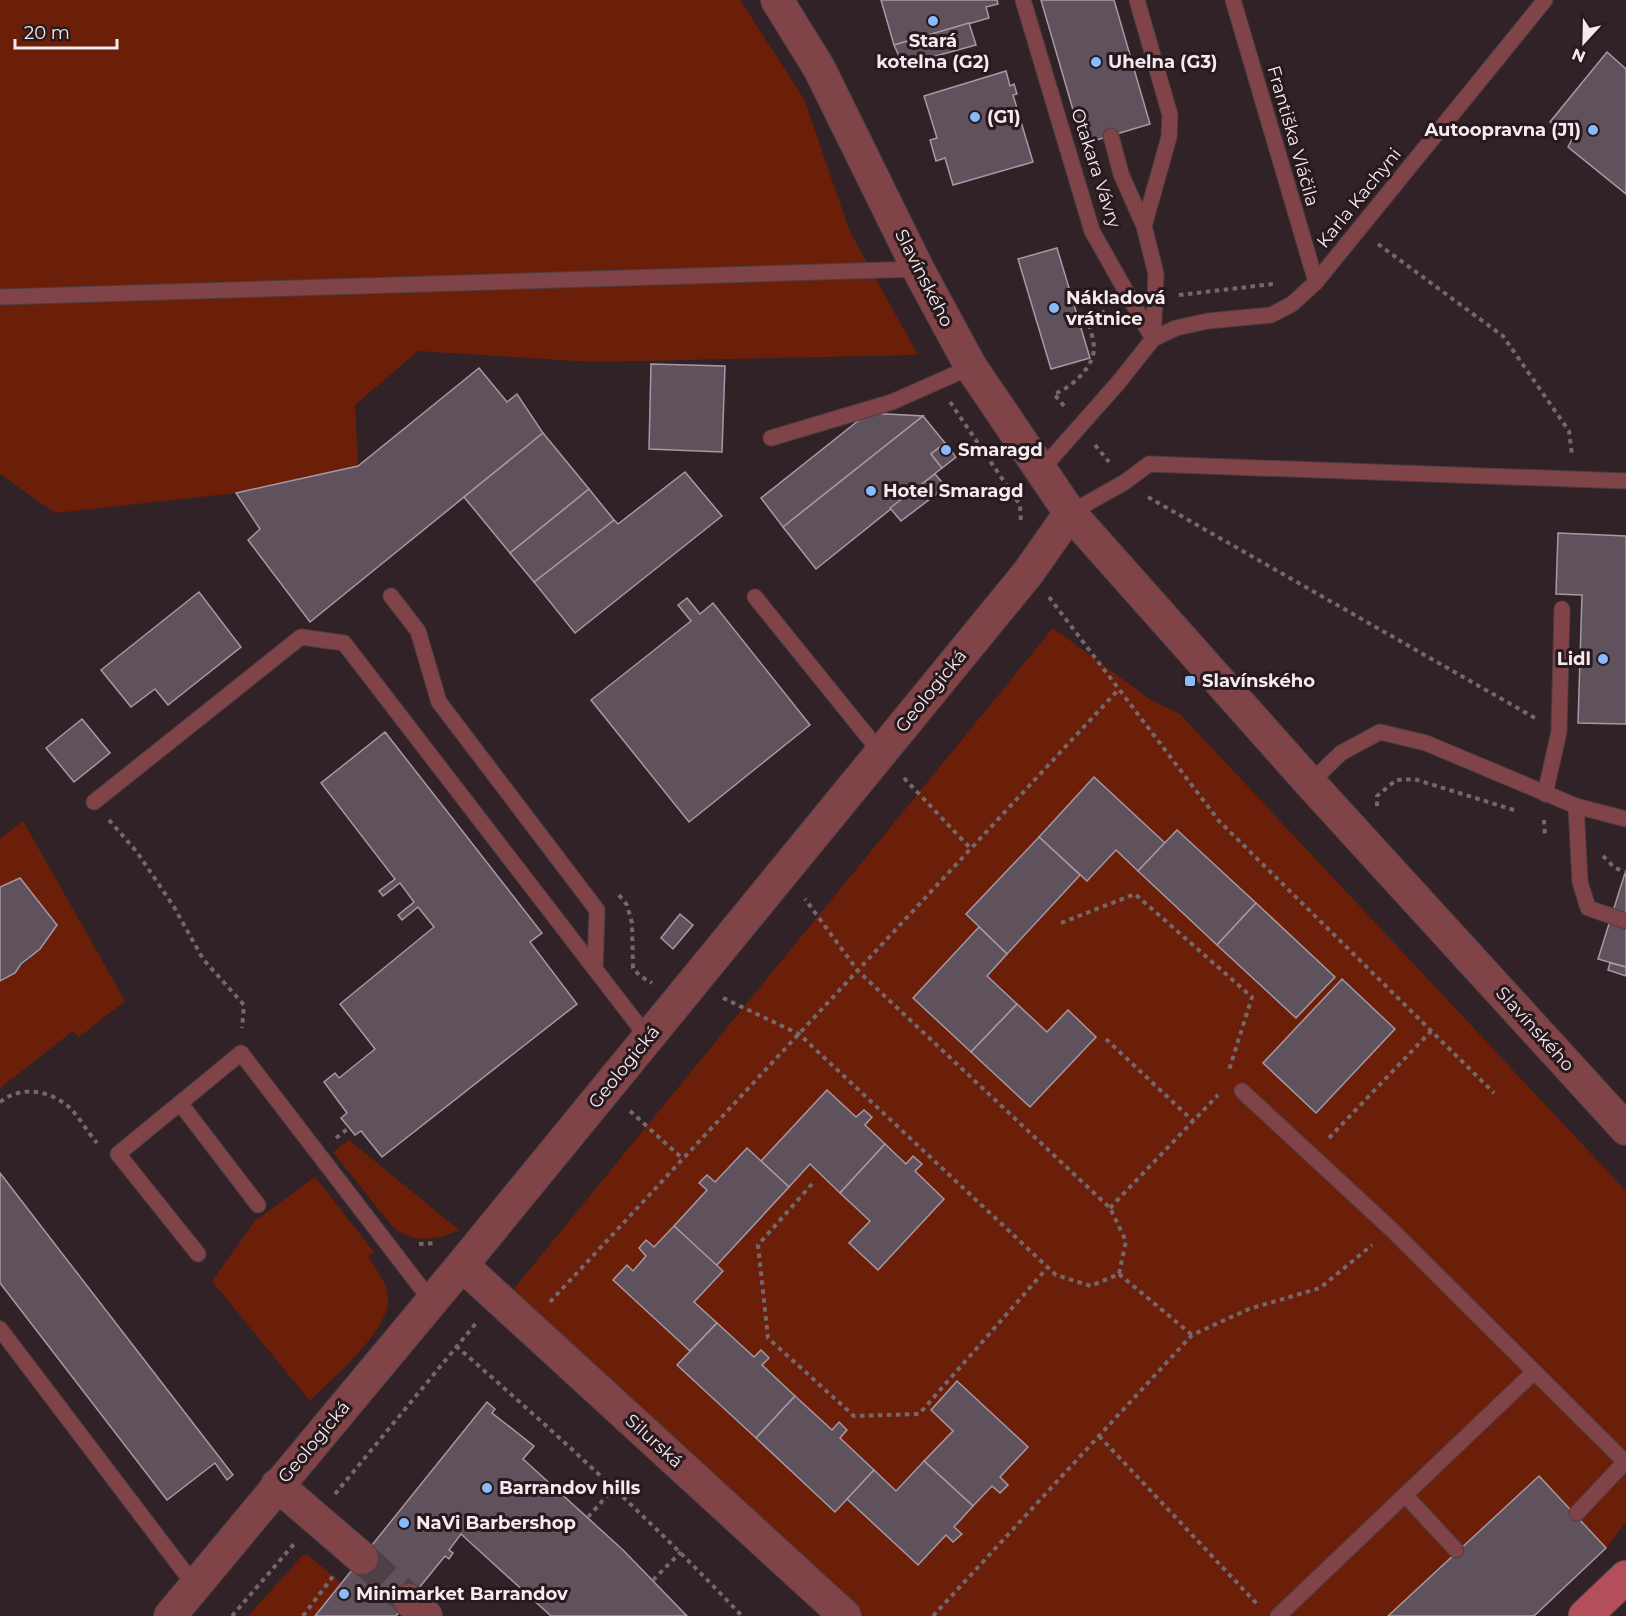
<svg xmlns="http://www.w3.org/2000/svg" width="1626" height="1616" font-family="Montserrat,sans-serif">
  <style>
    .green { fill: #6b1f09; fill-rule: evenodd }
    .building { fill: #60525c; stroke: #a798a3; stroke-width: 1.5 }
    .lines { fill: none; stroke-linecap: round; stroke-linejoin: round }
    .minor-tunnel { stroke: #4e4045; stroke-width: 32; stroke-dasharray: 32 16; stroke-linecap: butt }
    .service-casing { stroke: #4c3e43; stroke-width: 17 }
    .minor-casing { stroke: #4c3e43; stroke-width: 34 }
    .secondary-casing { stroke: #4c3e43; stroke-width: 35 }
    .path { stroke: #75686d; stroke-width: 4; stroke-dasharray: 4.5 4.5; stroke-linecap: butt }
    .service { stroke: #804348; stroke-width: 15 }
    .minor { stroke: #804348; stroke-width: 32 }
    .secondary { stroke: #b24f5a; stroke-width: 33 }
    .poi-dot { fill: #87bbfb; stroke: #27191e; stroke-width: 2 }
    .labels { text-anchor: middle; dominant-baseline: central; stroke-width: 6; stroke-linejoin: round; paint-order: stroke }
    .poi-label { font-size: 18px; font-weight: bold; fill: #f5ebef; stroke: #27191e; text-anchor: start }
    .street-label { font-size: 18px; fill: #f5ebef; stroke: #27191e }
  </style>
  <rect width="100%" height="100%" fill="#312227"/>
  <g class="green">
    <path d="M0,0H740L804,99L850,232L918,355L592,362L418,351L355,405L358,466L236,493L55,513L0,474Z"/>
    <path d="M1053,628L1151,700L1181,715L1626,1191V1522L1606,1548L1539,1477L1388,1616H822L495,1312ZM1094,777L1165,843L1177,830L1334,977L1295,1018L1116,850L1087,881L1080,875L987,976L1047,1032L1068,1010L1096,1037L1030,1107L913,998L979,927L966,914ZM1342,979L1395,1029L1263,1063ZM827,1090L856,1117L864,1110L872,1117L865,1125L906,1164L914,1156L922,1164L915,1171L944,1200L878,1270L850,1243L870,1221L810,1164L716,1266L722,1272L694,1302L754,1357L761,1350L769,1357L762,1365L832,1430L839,1423L847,1430L840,1438L896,1491L953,1431L931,1409L957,1381L1028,1447L1000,1477L1008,1485L992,1486L954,1527L961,1534L953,1542L946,1535L847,1499L834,1512L678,1365L690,1351L613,1280L626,1266L633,1271L646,1256L639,1248L646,1240L654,1247L707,1190L700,1183L707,1175L715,1182L747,1148L761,1161Z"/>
    <path d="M23,821L125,1001L79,1037L73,1031L0,1088V981C23,969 42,947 57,925L20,878L0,887V839Z"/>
    <path d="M349,1140L459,1230C434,1241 413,1244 392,1226L333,1152Z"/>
    <path d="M315,1177L374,1252L368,1256C375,1268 388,1284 388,1298C390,1331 332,1378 310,1401L212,1281L255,1221Z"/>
    <path d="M303,1555H308L341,1583L315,1616H248Z"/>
  </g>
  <g class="building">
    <path d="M881,0H997L998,4L986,7L989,18L894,45Z"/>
    <path d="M1041,0H1114L1150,124L1083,144Z"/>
    <path d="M969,23L976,45L903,65L894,45Z"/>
    <path d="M1607,52L1626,69V194L1568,147L1572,139L1550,122Z"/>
    <path d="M1006,71L1010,86L1014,84L1017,94L1013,95L1033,162L953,185L945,158L936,161L930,140L937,138L924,96Z"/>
    <path d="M1057,248L1090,358L1051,369L1018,259Z"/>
    <path d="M651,364L725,366L722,452L649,449Z"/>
    <path d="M479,368L507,402L517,394L543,433L310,622L248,540L260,529L236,493L358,466Z"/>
    <path d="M868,413L923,416L783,527L761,498Z"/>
    <path d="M923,416L945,443L931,454L942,468L816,569L783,527Z"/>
    <path d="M543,433L589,489L510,553L464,497Z"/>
    <path d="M945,443L956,457L942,468L931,454Z"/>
    <path d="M685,472L722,516L575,633L534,582L614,520L618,524Z"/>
    <path d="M935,474L946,487L901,521L890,508Z"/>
    <path d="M589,489L614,520L534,582L510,553Z"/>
    <path d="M1558,533L1626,536V724L1578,723L1582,595L1556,594Z"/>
    <path d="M199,592L241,647L168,705L155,689L131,707L101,670Z"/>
    <path d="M687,598L700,614L713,603L810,725L689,822L591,700L691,621L678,605Z"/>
    <path d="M82,719L110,753L74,782L46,748Z"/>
    <path d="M385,732L542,933L530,942L577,1004L382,1157L361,1131L355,1135L341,1118L347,1113L324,1082L335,1073L339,1078L375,1049L340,1004L434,927L418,907L402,920L398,915L414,902L400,883L383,896L379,891L395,879L321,783Z"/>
    <path d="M1094,777L1165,843L1138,871L1116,850L1087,881L1039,837Z"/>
    <path d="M1177,830L1256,903L1217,945L1138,871Z"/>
    <path d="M1039,837L1080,875L1007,954L966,914Z"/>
    <path d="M1625,873H1626V967L1598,959Z"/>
    <path d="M20,878L57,925L40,949L21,964L15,973L0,981V887Z"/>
    <path d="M1256,903L1335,977L1296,1018L1217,945Z"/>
    <path d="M680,914L693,925L673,949L661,938Z"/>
    <path d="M979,927L1007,954L987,976L1017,1004L971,1052L913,998Z"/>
    <path d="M1610,963L1626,967V976L1608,970Z"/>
    <path d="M1342,979L1395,1029L1316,1113L1263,1063Z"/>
    <path d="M1017,1004L1047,1032L1068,1010L1096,1037L1030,1107L971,1052Z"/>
    <path d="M827,1090L856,1117L864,1110L872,1117L865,1125L885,1144L840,1193L810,1164L789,1187L761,1161Z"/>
    <path d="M885,1144L906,1164L913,1156L922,1164L915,1171L944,1199L878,1270L849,1243L870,1221L840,1193Z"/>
    <path d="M747,1148L789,1187L716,1266L674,1226L707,1190L699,1183L707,1175L715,1182Z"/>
    <path d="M0,1173L233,1475L227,1480L215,1463L167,1500L0,1283Z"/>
    <path d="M674,1226L723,1271L694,1302L717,1323L690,1351L613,1280L627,1265L633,1271L646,1256L639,1248L646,1240L654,1247Z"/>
    <path d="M717,1323L754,1357L761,1350L769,1358L762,1365L795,1396L756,1438L677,1365Z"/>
    <path d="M957,1381L1028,1447L1000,1477L1008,1485L1000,1493L992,1486L973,1506L924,1461L953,1431L931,1410Z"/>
    <path d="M795,1396L832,1430L839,1422L847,1430L840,1438L874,1470L835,1512L756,1438Z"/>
    <path d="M487,1402L495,1409L492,1413L534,1446L523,1459L623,1550L687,1616H551L461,1534L449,1550L453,1553L449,1559L445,1556L396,1616H315Z"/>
    <path d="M924,1461L973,1506L954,1527L962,1534L953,1542L946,1535L918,1565L847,1499L874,1470L896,1491Z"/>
    <path d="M1539,1476L1606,1548L1534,1616H1388Z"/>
  </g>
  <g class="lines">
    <path class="minor-tunnel" d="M362,1558L409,1600"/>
    <g class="service-casing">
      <g id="service">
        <path d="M1023,0L1092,231L1153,339"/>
        <path d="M1137,0L1170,115L1169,137L1144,226"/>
        <path d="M1233,0L1316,282"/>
        <path d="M0,297L918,269"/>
        <path d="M1153,339L1176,328L1208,321L1271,315L1292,304L1316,282L1545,0"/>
        <path d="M771,438L892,402L971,367"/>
        <path d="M1041,470L1118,383L1153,339L1156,274L1144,226L1121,174L1111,136"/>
        <path d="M1070,513L1125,482L1149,464L1626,481"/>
        <path d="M391,596L418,631L439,702L597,910L595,969"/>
        <path d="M755,597L881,753"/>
        <path d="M1310,783L1341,753L1380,732L1426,743L1576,806L1626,819"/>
        <path d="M1545,794L1559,732L1562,609"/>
        <path d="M94,802L301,637L344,643L648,1038"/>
        <path d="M1576,806L1580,882L1588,908L1626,921"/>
        <path d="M1242,1091L1391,1229L1625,1462L1577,1513"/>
        <path d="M180,1103L258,1205"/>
        <path d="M198,1254L118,1154L241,1053L432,1302"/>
        <path d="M0,1329L195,1586"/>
        <path d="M1405,1495L1456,1550"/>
        <path d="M1278,1616L1534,1372"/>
      </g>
    </g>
    <g class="minor-casing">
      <g id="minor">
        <path d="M777,0L819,68L918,269L971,367L1070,513L1310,783L1626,1129"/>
        <path d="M462,1265L845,1616"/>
        <path d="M277,1485L362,1558"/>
        <path d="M409,1600L426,1616"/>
        <path d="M170,1616L462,1265L1028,573L1070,513"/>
      </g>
    </g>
    <g class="secondary-casing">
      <path id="secondary" d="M1585,1616L1626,1577"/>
    </g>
    <g class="path">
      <path d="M1378,244L1503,336L1569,431L1572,455"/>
      <path d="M1179,295L1273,284"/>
      <path d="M950,402L1020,505L1021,523"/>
      <path d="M1064,406L1054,394C1071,388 1093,368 1094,349C1094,339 1089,326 1087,316L1108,311"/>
      <path d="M1095,445L1109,462"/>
      <path d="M1148,497L1535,718"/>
      <path d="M1049,597L1219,821L1494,1093"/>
      <path d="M904,778L971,849"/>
      <path d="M1377,806V796L1396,780L1414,779L1514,810"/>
      <path d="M109,820L137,852L174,907L203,959L244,1005L242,1028"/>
      <path d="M1544,820L1545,837"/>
      <path d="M1603,856L1615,868L1626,872"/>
      <path d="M619,895L627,905L632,923L633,968L640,976L652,983"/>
      <path d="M1061,923L1135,894L1252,997L1229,1070"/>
      <path d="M723,998L799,1034L1056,1275L1091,1286L1119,1274L1126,1241L1110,1208L858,971L805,899"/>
      <path d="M1106,1039L1193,1121"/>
      <path d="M0,1102C19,1087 44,1089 64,1103C77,1112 87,1132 97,1143"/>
      <path d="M630,1111L683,1159"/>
      <path d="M336,1138L350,1127"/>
      <path d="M1329,1138L1431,1031"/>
      <path d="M812,1184L758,1245L768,1338L854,1416L919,1414L1048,1267"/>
      <path d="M1110,1208L1218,1095"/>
      <path d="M419,1244L436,1243"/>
      <path d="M1119,1274L1192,1335"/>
      <path d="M550,1302L1119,689"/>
      <path d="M456,1346C555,1432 652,1521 742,1616"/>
      <path d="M1099,1436L1258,1605"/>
      <path d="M335,1494L477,1322"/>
      <path d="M588,1517L614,1488"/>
      <path d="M653,1580L681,1552"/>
      <path d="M232,1616L294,1544"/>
      <path d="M303,1616L334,1575"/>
      <path d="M933,1616L1192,1335L1249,1309L1320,1288L1372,1245"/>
    </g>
    <use href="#service" class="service"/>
    <use href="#minor" class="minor"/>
    <use href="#secondary" class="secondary"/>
  </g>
  <g class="poi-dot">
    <circle cx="933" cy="21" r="6"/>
    <circle cx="1096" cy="62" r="6"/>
    <circle cx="975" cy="117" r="6"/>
    <circle cx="1593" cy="130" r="6"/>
    <circle cx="1054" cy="308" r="6"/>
    <circle cx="946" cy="450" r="6"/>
    <circle cx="871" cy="491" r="6"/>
    <circle cx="1603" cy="659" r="6"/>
    <rect x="1184" y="675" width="12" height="12" rx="3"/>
    <circle cx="487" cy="1488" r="6"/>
    <circle cx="404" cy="1523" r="6"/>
    <circle cx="344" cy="1594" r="6"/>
  </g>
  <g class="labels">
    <g class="poi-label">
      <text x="933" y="41" text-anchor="middle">Stará<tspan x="933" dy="21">kotelna (G2)</tspan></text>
      <text x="1108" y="62">Uhelna (G3)</text>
      <text x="987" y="117">(G1)</text>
      <text x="1581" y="130" text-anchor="end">Autoopravna (J1)</text>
      <text x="1066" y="298">Nákladová<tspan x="1066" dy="21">vrátnice</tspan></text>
      <text x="958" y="450">Smaragd</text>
      <text x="883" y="491">Hotel Smaragd</text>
      <text x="1591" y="659" text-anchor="end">Lidl</text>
      <text x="1202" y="681">Slavínského</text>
      <text x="499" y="1488">Barrandov hills</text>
      <text x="416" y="1523">NaVi Barbershop</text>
      <text x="356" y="1594">Minimarket Barrandov</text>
    </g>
    <g class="street-label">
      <text transform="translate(1293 136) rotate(74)">Františka Vláčila</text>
      <text transform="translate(1096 168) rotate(72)">Otakara Vávry</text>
      <text transform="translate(1359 198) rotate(-51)">Karla Kachyni</text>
      <text transform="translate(924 278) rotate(63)">Slavínského</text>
      <text transform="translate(931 691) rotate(-51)">Geologická</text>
      <text transform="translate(1535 1029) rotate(48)">Slavínského</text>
      <text transform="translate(624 1067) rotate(-51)">Geologická</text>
      <text transform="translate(654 1441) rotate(42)">Silurská</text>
      <text transform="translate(314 1442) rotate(-50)">Geologická</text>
    </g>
  </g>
  <g transform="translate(1584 42) rotate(202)" stroke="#27191e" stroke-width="4.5" paint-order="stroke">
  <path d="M0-4.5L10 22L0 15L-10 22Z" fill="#f5ebef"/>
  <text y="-9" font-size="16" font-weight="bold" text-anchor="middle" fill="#f5ebef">N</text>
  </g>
  <path d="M15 39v9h102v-9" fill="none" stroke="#f5ebef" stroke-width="3"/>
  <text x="24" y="39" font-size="18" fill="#f5ebef" stroke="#27191e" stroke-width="4.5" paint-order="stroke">20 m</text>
</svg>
